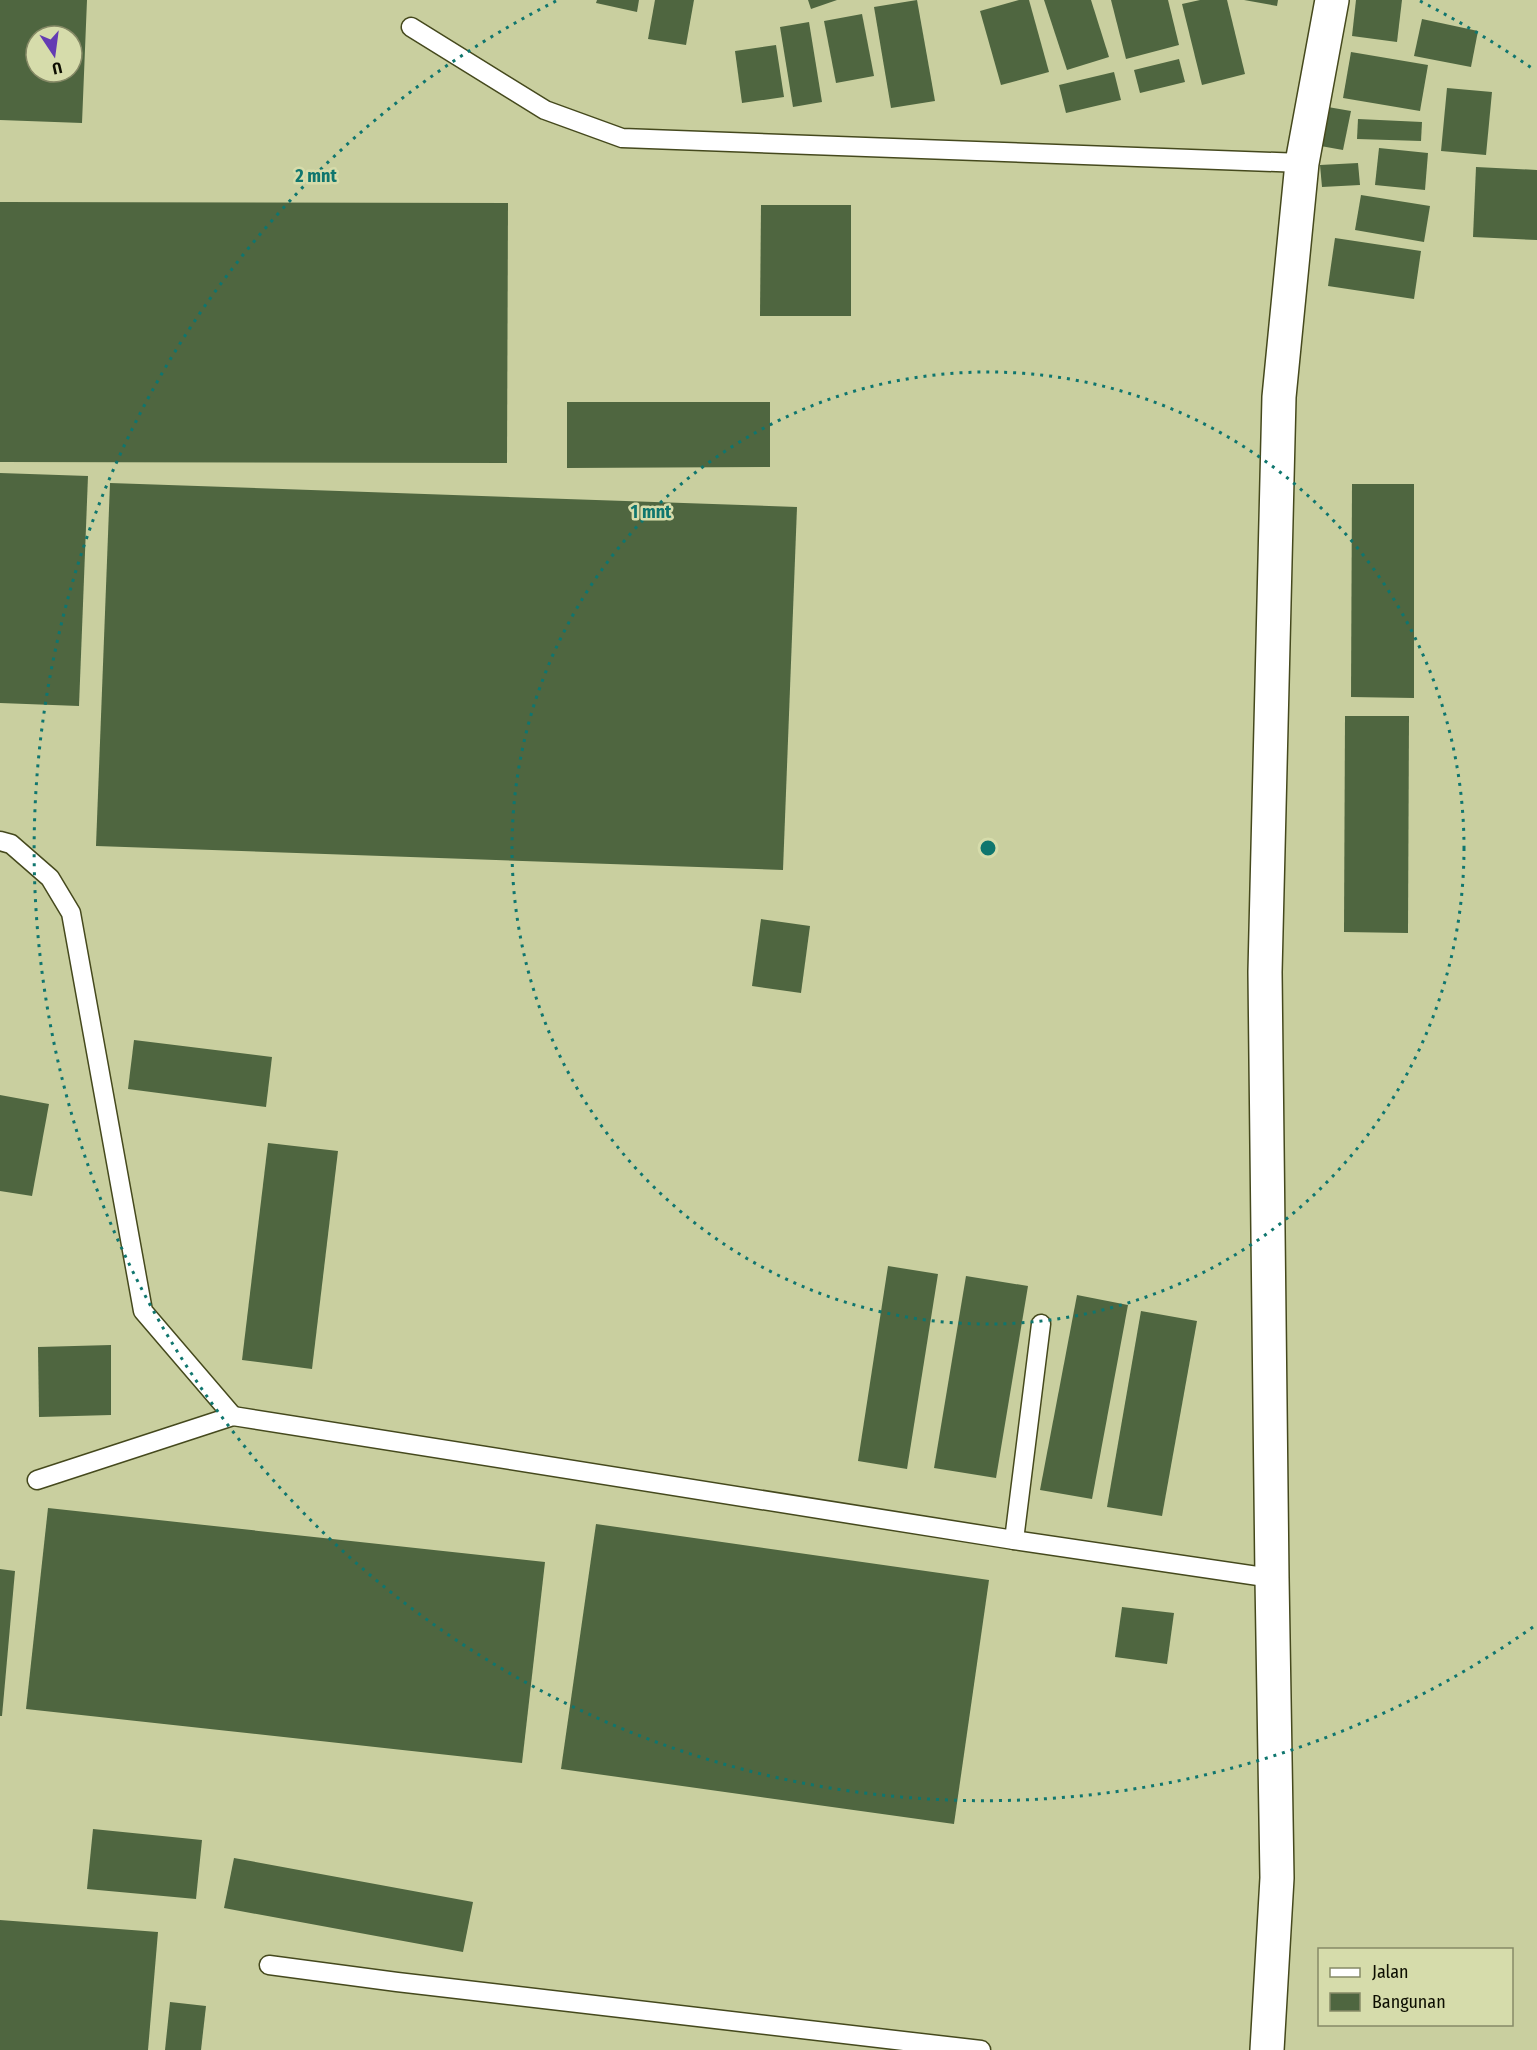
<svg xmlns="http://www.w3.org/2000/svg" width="1537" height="2050" font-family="'Fira Sans Condensed',sans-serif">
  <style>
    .building { fill: #4f6640; fill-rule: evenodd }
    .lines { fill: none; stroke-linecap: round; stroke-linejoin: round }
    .service-casing { stroke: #45491d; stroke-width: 21 }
    .tertiary-casing { stroke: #45491d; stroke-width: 36 }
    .service { stroke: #fff; stroke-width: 18 }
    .tertiary { stroke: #fff; stroke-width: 33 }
    .ring { fill: none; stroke: #0f766e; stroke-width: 3; stroke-dasharray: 3 6 }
    .centre { fill: #0f766e; stroke: #d6dcab; stroke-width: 3 }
    .ring-label { font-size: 18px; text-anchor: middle; font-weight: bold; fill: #0f766e; stroke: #d6dcab; stroke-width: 5; stroke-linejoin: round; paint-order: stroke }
  </style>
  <rect width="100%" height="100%" fill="#c9cf9f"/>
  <g class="building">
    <path d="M0,0H87L82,123L0,120ZM36,36H72V72H36Z"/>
    <path d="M597,0H639L637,12L596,3Z"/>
    <path d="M655,0H694L686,45L648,39Z"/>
    <path d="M808,0H837L811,9Z"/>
    <path d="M917,0L935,101L891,108L874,7Z"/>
    <path d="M1019,0H1029L1049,72L1001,85L980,11Z"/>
    <path d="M1044,0H1091L1109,57L1067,70Z"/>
    <path d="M1111,0H1168L1179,45L1126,59Z"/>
    <path d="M1200,0H1227L1245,74L1202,85L1182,4Z"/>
    <path d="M1244,0H1278L1277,6Z"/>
    <path d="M1356,0H1402L1397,42L1352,36Z"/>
    <path d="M862,14L874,76L836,83L824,21Z"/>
    <path d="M1422,19L1478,31L1471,67L1414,56Z"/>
    <path d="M809,22L822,102L793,107L780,27Z"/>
    <path d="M776,45L784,97L742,103L735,51Z"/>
    <path d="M1351,52L1428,65L1420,111L1343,98Z"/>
    <path d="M1179,59L1185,82L1140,93L1134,70Z"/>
    <path d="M1114,72L1121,100L1066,113L1059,85Z"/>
    <path d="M1447,88L1492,92L1486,155L1441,151Z"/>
    <path d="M1322,106L1351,111L1343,150L1315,145Z"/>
    <path d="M1358,119L1422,122L1421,141L1357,139Z"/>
    <path d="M1379,148L1428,153L1425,190L1375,185Z"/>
    <path d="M1358,163L1360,185L1322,187L1320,165Z"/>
    <path d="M1476,167L1537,170V240L1473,237Z"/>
    <path d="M1361,195L1430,206L1424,242L1355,230Z"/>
    <path d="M0,202L508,203L507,463L0,462Z"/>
    <path d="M761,205H851V316H760Z"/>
    <path d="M1335,238L1421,251L1414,299L1328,286Z"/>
    <path d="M567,402H770V467L567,468Z"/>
    <path d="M0,473L88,476L79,706L0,703Z"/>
    <path d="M110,483L797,507L783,870L96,846Z"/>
    <path d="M1352,484H1414V698L1351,697Z"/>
    <path d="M1345,716H1409L1408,933L1344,932Z"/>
    <path d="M761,919L810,926L801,993L752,986Z"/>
    <path d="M134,1040L272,1057L266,1107L128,1089Z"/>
    <path d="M0,1095L49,1104L32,1196L0,1191Z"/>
    <path d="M268,1143L338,1151L312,1369L242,1360Z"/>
    <path d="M888,1266L938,1274L907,1469L858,1461Z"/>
    <path d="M966,1276L1028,1286L996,1478L934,1468Z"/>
    <path d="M1077,1295L1128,1305L1092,1499L1040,1490Z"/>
    <path d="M1141,1311L1197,1321L1162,1516L1107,1507Z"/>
    <path d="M111,1345V1415L39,1417L38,1347Z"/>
    <path d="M48,1508L545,1562L522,1763L26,1709Z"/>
    <path d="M596,1524L989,1580L954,1824L561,1769Z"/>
    <path d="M0,1569L15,1571L2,1716H0Z"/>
    <path d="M1122,1607L1174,1613L1167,1664L1115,1657Z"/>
    <path d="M93,1829L202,1840L196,1899L87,1889Z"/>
    <path d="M234,1858L473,1902L463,1952L224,1908Z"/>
    <path d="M0,1920L158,1932L148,2050H0Z"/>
    <path d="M170,2002L206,2006L201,2050H165Z"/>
  </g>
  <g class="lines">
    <g class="service-casing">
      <g id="service">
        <path d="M411,27L545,110L622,138L1302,163"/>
        <path d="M0,841L11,844L50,878L71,913L143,1311L233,1416"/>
        <path d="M37,1480L233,1416L1014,1540L1272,1578"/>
        <path d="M1014,1540L1041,1324"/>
        <path d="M269,1965L397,1982L981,2050"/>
      </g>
    </g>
    <g class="tertiary-casing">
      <path id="tertiary" d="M1267,2050L1277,1878L1272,1578L1265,972L1279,397L1302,163L1332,0"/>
    </g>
    <use href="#service" class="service"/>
    <use href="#tertiary" class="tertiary"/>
  </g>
  <g class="ring">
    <circle cx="988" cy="848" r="476"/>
    <path d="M1533 1627A951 951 0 1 1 556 1M1420 1A951 951 0 0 1 1533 69"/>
  </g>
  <circle cx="988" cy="848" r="9" class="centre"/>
  <g class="ring-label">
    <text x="316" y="182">2 mnt</text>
    <text x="651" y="518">1 mnt</text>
  </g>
  <rect x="1318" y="1948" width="195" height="78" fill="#d6dcab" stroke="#868a67" stroke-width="1.5"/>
  <rect x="1330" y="1968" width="30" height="9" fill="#ffffff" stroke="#868a67" stroke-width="1.5"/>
  <text x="1372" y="1978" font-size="18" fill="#0d0e01">Jalan</text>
  <rect x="1330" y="1993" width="30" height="18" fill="#4f6640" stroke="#868a67" stroke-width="1.5"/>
  <text x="1372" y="2008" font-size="18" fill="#0d0e01">Bangunan</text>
  <g transform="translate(54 54) rotate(167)"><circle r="28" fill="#d6dcab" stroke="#868a67" stroke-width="1.5"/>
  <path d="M0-4.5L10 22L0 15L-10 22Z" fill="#633bb3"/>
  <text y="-9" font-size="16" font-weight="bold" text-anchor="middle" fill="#0d0e01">U</text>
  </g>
</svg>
